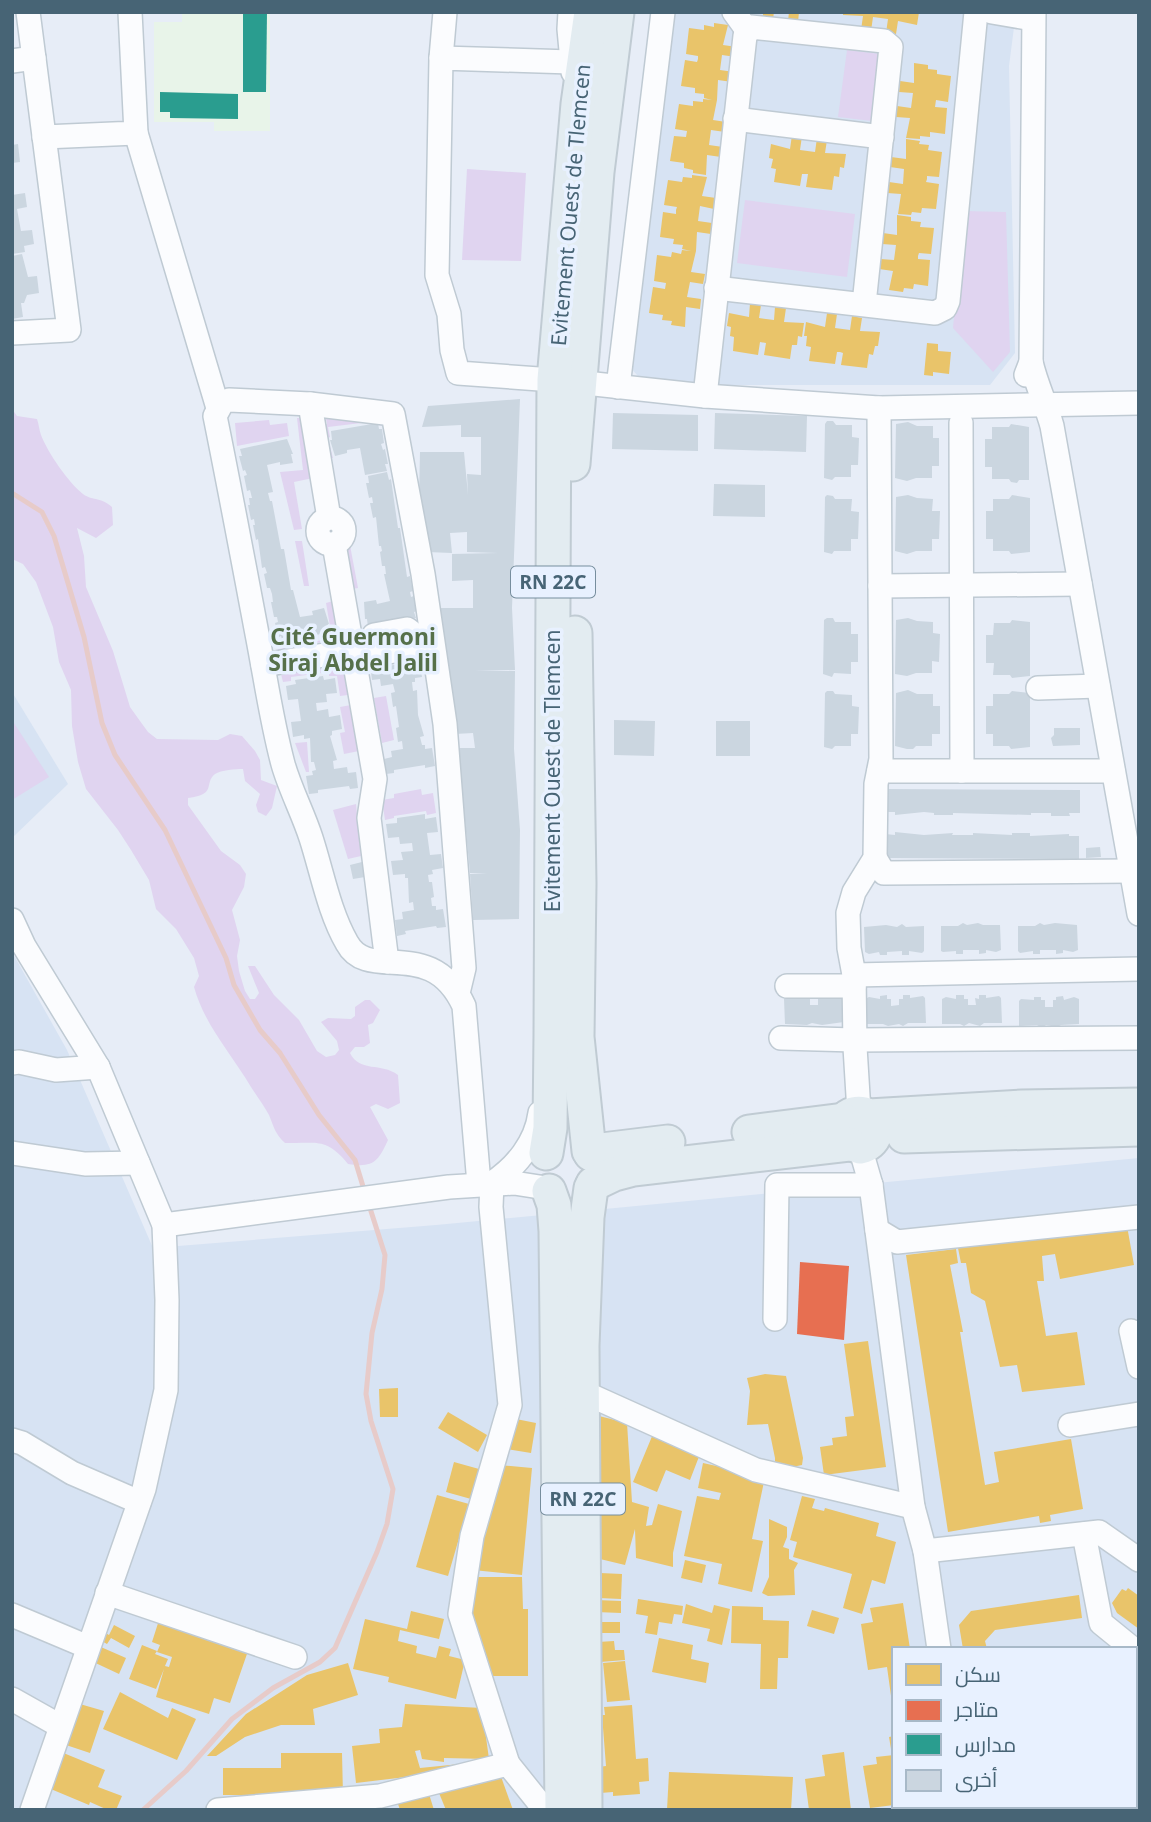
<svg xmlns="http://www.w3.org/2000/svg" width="1151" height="1822" font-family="'Noto Sans',Cairo,sans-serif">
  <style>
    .residential { fill: #d7e3f3; fill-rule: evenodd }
    .education { fill: #e8f4e9 }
    .green { fill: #e0d4f0 }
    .homes { fill: #e9c46a }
    .shops { fill: #e76f51 }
    .schools { fill: #2a9d8f }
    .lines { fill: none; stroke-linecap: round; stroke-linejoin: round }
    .stream { stroke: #e7cbc9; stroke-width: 5 }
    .building { fill: #cbd6e0 }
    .minor-casing { stroke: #bfcad3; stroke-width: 26 }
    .highway-casing { stroke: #c0cbd3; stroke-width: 37 }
    .minor { stroke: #fbfcfe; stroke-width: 23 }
    .highway { stroke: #e3ecf1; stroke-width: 33 }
    .labels { text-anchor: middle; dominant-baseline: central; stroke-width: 7; stroke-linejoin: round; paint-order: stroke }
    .shield { fill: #e8f1ff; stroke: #778e9e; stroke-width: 2 }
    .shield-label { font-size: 19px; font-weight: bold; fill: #476475 }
    .street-label { font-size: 21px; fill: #476475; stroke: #e8f1ff }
    .neighbourhood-label { font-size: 23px; font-weight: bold; fill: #56704a; stroke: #e8f1ff }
  </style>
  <rect width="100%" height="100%" fill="#e7edf7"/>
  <g class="residential">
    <path d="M669,12H1016L1009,66L1015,353L990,385H646L628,365Z"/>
    <path d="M12,692L68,784L12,838Z"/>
    <path d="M12,952L67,1050L153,1248L436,1225L1139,1158V1810H12ZM894,1649H1135V1806H894Z"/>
  </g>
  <path class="education" d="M182,12H270V131H214V122H154V22H182Z"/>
  <g class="green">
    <path d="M847,50L880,54L872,121L838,117Z"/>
    <path d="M467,169L526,173L521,261L462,260Z"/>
    <path d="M745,200L855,214L847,277L737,263Z"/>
    <path d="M964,211L1006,212L1010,352L993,372L953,328Z"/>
    <path d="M12,409L17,416L37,419C39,424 39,430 41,435C48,453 68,482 83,494C92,501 99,496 112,507L113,525L96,538L77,528L84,556L86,587L113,651L130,707L140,721L148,732L157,739L218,740L230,734L242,736L255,751L260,760L261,780L277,786L272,808L266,816L258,812L256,805L260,794L245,781L243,769C236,769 221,770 215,774C203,784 218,794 188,798V805L221,851L240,865L246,874L244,887L232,910L240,940L237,956L239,971L245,991L250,999H255L259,993L248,966H255L274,995L299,1020L317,1051L326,1057L335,1055L339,1050L337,1041L321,1022L328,1018L351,1019L355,1016V1007L365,1000H370L380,1010L373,1023L368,1025L370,1043L364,1047H355L350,1053C360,1073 381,1062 398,1075L400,1103L388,1109L376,1104L370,1107L388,1140C378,1162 373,1168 348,1164C326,1137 317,1144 285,1143C275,1134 274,1127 269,1115C264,1106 257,1096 251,1087C231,1053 205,1026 194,987L199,976L194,958L176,929L156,909L149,880L131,850L118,830L86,789L78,762L72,726L71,690L59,662L53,627L36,582L23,564L12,559Z"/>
    <path d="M378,417V421L328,427L330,437L328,438L333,458H328L322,425L327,424L326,419Z"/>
    <path d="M297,418H301L313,478L294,482L302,529L294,530L280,472L303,470Z"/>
    <path d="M269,420L270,425L287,423L289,436L237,446L235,423Z"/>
    <path d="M349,540L358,588L352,589L343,546Z"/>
    <path d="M302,541L309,586H304L295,541Z"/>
    <path d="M333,601L340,638L278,651V649L332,638L326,603Z"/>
    <path d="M343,665L348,695L340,696L337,676H329V672L291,677V681L283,682L281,674Z"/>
    <path d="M386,696L394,740L382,743L374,698Z"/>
    <path d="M351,705L359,751L344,754L340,733L345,732L340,707Z"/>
    <path d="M12,720L49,777L12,800Z"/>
    <path d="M307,742L309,772H306L295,743Z"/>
    <path d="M421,789L422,795L433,793L436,813L427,815L426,811L394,816V818L385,820L382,800L394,798V794Z"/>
    <path d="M356,804L361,856L348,859L333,810Z"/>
  </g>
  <g class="homes">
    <path d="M763,12H774L773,19L763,18Z"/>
    <path d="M789,12H799L798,22L788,21Z"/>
    <path d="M843,12H919L917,25L898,21L896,34L886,33L888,19L873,17L871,31L861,30L863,16L843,15Z"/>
    <path d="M714,23L728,25L723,45L737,47L736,57L722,55L720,70L734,72L732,82L718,80L717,100L713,120L726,122L725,132L711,130L709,145L723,147L721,157L707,155L706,175L693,173V170L684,168V163L670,161L674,136L686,137L687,131L675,129L679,104L693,106V101L703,102V99L712,100L704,98V94L695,93V88L681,86L685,60L697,62L698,59V56L686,54L689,28L704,30V25L714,27Z"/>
    <path d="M914,63L928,65V69L937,70V74L951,76L948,102L936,100L935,107L947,108L945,134L930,132V137L920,136V139L906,138L910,118L896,117L897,106L911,108L913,93L899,92L900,81L914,83Z"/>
    <path d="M792,135L802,136L800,150L815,152L817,138L827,140L825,153L846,154L844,168L840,167L839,177L834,176L832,190L806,187L808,174H802L800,186L774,182L776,169L771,168L773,159L769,158L771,144L790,149Z"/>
    <path d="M906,139L920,141L919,144L929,145L928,150L942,152L939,177L927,176V179L926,182L939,184L936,209L922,208L921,213L912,212L911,215L898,214L901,194L887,193L889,182L903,184L904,169L890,167L891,157L906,159Z"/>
    <path d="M692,175L707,177L702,196L716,198L714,209L700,206L698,221L712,223L711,234L697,232L696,251L691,272L705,274L703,284L690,282L687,297L701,299L700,309L686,307L685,327L671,325L672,321L662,320L663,315L649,313L653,287L665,289L666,283L654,281L657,255L671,257L672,252L681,254L682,250L691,251L682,249L683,245L673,244L674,239L660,237L663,212L676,214V210L677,207L664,205L668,180L682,182L683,177L692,178Z"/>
    <path d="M897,215L911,217V221L921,222L920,227L934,228L931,254L919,253L918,256V259L930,260L928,286L914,284L913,289L904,288L903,292L889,290L893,271L879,269L880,259L894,260L896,245L882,244L883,233L897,235Z"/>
    <path d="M750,303L761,305L759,318L774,320L775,307L786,308L784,322L804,323L802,337L798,336L797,345H792L790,359L764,355L766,343L760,342L758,355L733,351L734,337L730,336L731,327L727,326L729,313L749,317Z"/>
    <path d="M827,313L837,314L835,328L850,330L852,316L862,318L860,331L880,332L878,346H875L873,355L869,354L867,368L841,365L843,353L840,352H837L835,364L809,361L811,347L806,346L807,336H804L806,322L825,327Z"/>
    <path d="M927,343L938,344V351L951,352L949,374L933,372V376L924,375Z"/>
    <path d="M1127,1226L1134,1265L1060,1279L1055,1254L1042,1256L1044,1281H1037L1046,1336L1077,1332L1085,1385L1022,1392L1017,1365L1000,1367L985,1301L971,1293L966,1263H961L958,1248L1038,1236Z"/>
    <path d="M956,1249L958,1263L950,1265L963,1332H960L985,1485L999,1482L994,1452L1071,1439L1083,1509L1050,1515L1051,1521L1040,1523L1039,1516L948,1532L906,1255Z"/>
    <path d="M868,1341L886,1467L824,1475L820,1447L833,1445L832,1438L847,1436L845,1417L854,1416L844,1344Z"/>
    <path d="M765,1374L786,1376L803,1458L802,1465L787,1468L775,1467V1458L768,1424L747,1425L750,1391L747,1378Z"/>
    <path d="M398,1388V1417H380L379,1389Z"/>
    <path d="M448,1412L487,1435L478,1452L438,1428Z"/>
    <path d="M599,1416L627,1423L632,1502L649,1507L646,1526L652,1525L658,1504L682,1511L673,1553V1567L636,1558L635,1529L625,1565L600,1559Z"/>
    <path d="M511,1418L536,1423L531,1453L506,1449Z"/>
    <path d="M653,1434L700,1454L690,1480L666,1470L657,1492L633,1482Z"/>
    <path d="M454,1462L479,1469L471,1499L446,1492Z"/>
    <path d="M703,1463L765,1477L752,1539L763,1541L752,1592L718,1584L722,1564L684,1556L697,1496L719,1500L721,1493L698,1488Z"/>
    <path d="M499,1465L532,1468L522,1575L473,1570L481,1514H491L493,1488Z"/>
    <path d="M437,1495L469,1504L448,1576L416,1567Z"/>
    <path d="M802,1496L815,1499L812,1508L824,1511L825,1508L879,1523L876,1536L896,1542L885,1584L872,1580L862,1614L843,1608L852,1574L793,1557L797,1542L790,1540Z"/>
    <path d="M769,1519L787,1527V1537L783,1547L789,1549V1559L798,1563L794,1570L795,1595L768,1596L762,1593L769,1577Z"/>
    <path d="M685,1560L706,1565L702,1583L681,1578Z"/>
    <path d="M600,1573L622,1574L621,1599L599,1598Z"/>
    <path d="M472,1577H522L523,1609H528V1676H484V1646H472Z"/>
    <path d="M1128,1588L1139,1596V1629L1117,1613L1112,1603L1122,1589L1126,1591Z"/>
    <path d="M1079,1595L1082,1618L995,1630L985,1641L987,1649H963L959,1625L971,1611Z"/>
    <path d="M638,1599L683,1606L682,1615L674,1614L672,1624L659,1622L657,1635L645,1633L648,1616L636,1614Z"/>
    <path d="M596,1600L621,1601V1613L596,1612Z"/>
    <path d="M903,1603L910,1649H894L892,1703L887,1667L868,1670L861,1624L873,1622L870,1608Z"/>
    <path d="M686,1604L712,1613L714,1605L730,1609L722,1645L707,1641L710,1629L682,1623Z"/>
    <path d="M732,1606L763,1607V1620L789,1621L788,1658H778L777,1689H760L761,1644L731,1643Z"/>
    <path d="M812,1610L839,1618L834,1634L807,1626Z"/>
    <path d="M411,1611L444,1619L439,1639L400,1630L398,1641L417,1646L416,1653L436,1658L439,1646L451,1649L449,1656L465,1660L456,1699L388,1682L389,1677L353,1669L365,1619L407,1629Z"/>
    <path d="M160,1617L248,1651L230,1703L214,1698L209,1714L156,1697L164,1669L156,1689L129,1679L142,1645L157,1651L155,1654L168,1659L165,1666L169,1667L172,1657L157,1652L160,1645L152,1642Z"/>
    <rect x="601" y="1622" width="19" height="11"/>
    <path d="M114,1625L135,1636L129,1648L111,1638L107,1644L98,1639L102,1631L109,1635Z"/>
    <path d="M659,1638L693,1645L691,1659L709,1663L706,1683L652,1672Z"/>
    <path d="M614,1641L615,1650H624L625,1660L600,1662L598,1642Z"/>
    <path d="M94,1644L126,1658L119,1674L87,1659Z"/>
    <path d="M625,1661L630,1700L607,1702L603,1663Z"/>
    <path d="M348,1663L358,1695L313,1709L315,1725H281L245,1737L216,1756H207L246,1714L307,1675Z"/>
    <path d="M1139,1689V1754L1135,1755V1690Z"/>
    <path d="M120,1692L168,1718L172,1708L196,1719L177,1760L103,1729Z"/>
    <path d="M73,1702L104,1711L90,1753L60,1743Z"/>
    <path d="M405,1704L482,1708L489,1759L444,1758V1762L422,1759L420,1750L415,1751L420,1768L470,1763L456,1771L356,1783L352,1746L380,1743L379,1729L402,1727Z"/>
    <path d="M632,1705L636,1759L648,1758L649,1781L639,1782L640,1794L613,1796V1792L600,1793L598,1767L606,1766L602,1715H605L604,1707Z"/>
    <path d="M894,1736V1755H892L889,1737Z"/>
    <path d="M61,1752L105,1770L98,1787L122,1796L116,1810H108L90,1802L89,1805L46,1787Z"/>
    <path d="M844,1752L851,1810H809L805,1779L825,1776L822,1755Z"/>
    <path d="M281,1753H342L343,1795H223V1768H281Z"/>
    <path d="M894,1755V1805L870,1808L863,1766L877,1764L876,1757Z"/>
    <path d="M499,1771L513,1810H446L439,1793Z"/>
    <path d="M669,1772L793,1777L791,1810H667Z"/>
    <path d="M429,1794L434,1810H400L398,1804Z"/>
  </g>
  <path class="shops" d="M800,1262L849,1266L844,1340L797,1334Z"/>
  <g class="schools">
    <path d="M243,12H267L266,92H243Z"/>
    <path d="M160,92L238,94V119L170,118V112H160Z"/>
  </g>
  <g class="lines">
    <g class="stream">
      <path d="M12,493L42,512L54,536L84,637L102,723L115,755L165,830L226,958L234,985L260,1030L280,1053L319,1115L355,1160L365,1193"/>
      <path d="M143,1810L186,1771L232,1719L273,1688L320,1662L335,1648L377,1552L387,1524L393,1489L371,1421L366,1394L372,1333L382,1289L385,1255L369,1205"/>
    </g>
  </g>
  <g class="building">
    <path d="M18,144L20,162L12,163V145Z"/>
    <path d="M25,193L27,207L17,209L21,231L32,230L34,244L24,246L25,252L12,254V195Z"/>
    <path d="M22,254L28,277L37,276L39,293L27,295L24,303H21L23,317L12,319V256Z"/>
    <path d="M520,399L512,608L515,670H475L515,671L514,749L520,830L519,919L473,920L470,874L487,873H470L458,748H475L473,733L455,734L440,608H473V580L452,581V554L498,553L467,552V532L450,533L452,553L427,552L419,498L420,452H464L468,495L467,474L481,475V437H461V425L422,427L428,406Z"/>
    <path d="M613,413L698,415V451L612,449Z"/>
    <path d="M715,413L807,416L806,452L714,449Z"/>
    <path d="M827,421H833L836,425H852V437L859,438L858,465H851V477H835L832,480L824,478L825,424Z"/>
    <path d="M908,422L917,426H933V438H939V466H932V478H916L907,481L895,478L896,424Z"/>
    <path d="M378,423L379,429H382L384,443L381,444L383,450L385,449L388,464H385L387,471L365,475L360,448L347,450V453L335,456L330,440H332L331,431Z"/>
    <path d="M1011,424L1029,427V480H1019L1017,483L1011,482L1009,479H992V467H985V439H992V427H1009Z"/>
    <path d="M287,439L293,454H291L293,463L280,465V462L267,465L273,492L268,493L270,501H272L281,549H284L291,590H293L300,617L313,615L312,611L324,608L329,624H328L329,632L283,643L281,636L279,637L275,623L278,622L277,617H274L271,602H273L272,594L270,588H267L264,574L267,573L265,567L262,568L258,539L256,540L253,525H255L254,519L251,520L248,505H250L249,498H252L250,490L247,491L244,476L247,475L245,470L243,471L239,456H242L240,449Z"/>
    <path d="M387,472L389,480L391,479L398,528H400L407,577L410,576L413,591L410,592L411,597L414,596L417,611L414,612L416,618L368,627L367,619H365L364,602L376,600L377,604L390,601L384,574H386L385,566H382L380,552L382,551L381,546H379L376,517L373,518L370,503H373L372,497L369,498L366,483H369L368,476Z"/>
    <path d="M714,484L765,485V517L713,516Z"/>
    <path d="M827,495L833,496L835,499H852L851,511L859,512L858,539H851V551H834L832,554L824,552L825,497Z"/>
    <path d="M908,495L917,498L933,499L932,511H940L939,539H932V551H916L907,554L895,551L896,497Z"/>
    <path d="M1012,495L1030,498V552L1011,554L1009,551H993V539H986V511H993V499H1009Z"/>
    <path d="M827,618H833L835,622H851V634H858V662H851V674L834,673L832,677L823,674L824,620Z"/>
    <path d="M908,618L917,621L933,622V633L940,634L939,662L932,661V673H916L907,676L895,674L896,620Z"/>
    <path d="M1012,620L1030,622V676L1012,678L1010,675H993L994,663H986V635H993L994,623H1010Z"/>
    <path d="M419,659L422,677L415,678V682H412L413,691L417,690L418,715L424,736L420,737L422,745H425V749L432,748L435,766L425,768V765L394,770V773L386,774L384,759L392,757L391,751L403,749L402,741L398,742L396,728L399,727L396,706L393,707L391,693L395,692L393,684L381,686L380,679L372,680L370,665L378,664V667L410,663V660Z"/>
    <path d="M323,676L324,680L335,678L337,693L326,694L327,702L316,703L317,711L328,709L329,717L340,715L342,729L332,731V735L330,736L337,760L333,761L334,769L347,767L348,773L356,772L358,788L350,789L349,786L318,790V793L309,794L306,776L313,775L312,771L316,770L314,762H311L310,738L304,739V735L293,737L291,722L301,721L298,699L288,700L286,686L296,684L295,680Z"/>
    <path d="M908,690L917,694H933V706H940V734H932V746H916L913,749H907L895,746L896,693Z"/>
    <path d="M827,691H833L835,694L852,695V706L859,707L858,734H851V746H835L832,749L824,747L825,693Z"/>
    <path d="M1012,691L1030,693V747L1011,749L1009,746H993V734H986V706H993V694H1009Z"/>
    <path d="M614,720L655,721L654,756L614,755Z"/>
    <rect x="716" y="721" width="34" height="35"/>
    <path d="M1054,728H1080V745L1053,746L1051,738L1054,735Z"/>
    <path d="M885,789L1080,790V813H1069L1070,816H1051V813H1031V815L953,813V815H934V813L924,812L895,815V812H885Z"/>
    <path d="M425,814V819L436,817L438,832L427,833L430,855L441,854L443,868L432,870L433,874L428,875L429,882H432L434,897L431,898L432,906H436V910L443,909L446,927L437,928L436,926L405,931L406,934L397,936L395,920L403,919L402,912L414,910L413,902L409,903L408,878H405V874L393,875L391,861L403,860L401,852L413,851L412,843L400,844L399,837L388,838L386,824L397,823V818Z"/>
    <path d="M895,832L924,835L953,833L952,835H973V833L1012,835V833H1030V836L1069,834V836H1079V859L885,858V834L895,835Z"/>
    <path d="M1100,847L1101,857L1086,858V848Z"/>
    <path d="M362,862L365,877L353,879L350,865Z"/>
    <path d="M963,923L967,925L978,923L983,925H1000L1001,950L996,952L986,950V953L979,954V950H963V954H956V951L943,952L941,951V926H958Z"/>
    <path d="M1040,923L1044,925L1055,923L1077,925L1078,950L1073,952L1063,950V953L1056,954V950H1040V954H1033V951L1020,953L1018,951V926H1035Z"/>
    <path d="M902,924L906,927L924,926V951L922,953L909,951V955H902V951L887,952V955H880L879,952L869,954L865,952L864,927L886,925L897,927Z"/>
    <path d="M829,994V998L837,996L844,998V1022L822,1025L812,1023L807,1025L785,1024L784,999L786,997L799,998V995H806V998H810V1005H818V998H822V995Z"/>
    <path d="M887,995V999H891V1006L899,1005V999H903V995H910V998L923,996L925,998L926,1023H908L903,1026L899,1024L888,1026L883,1024H866L865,999L869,997L880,999V996Z"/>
    <path d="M956,995H964V999H968V1005H976L975,998L979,999V995H986V998L999,996L1001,998L1002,1023H984L980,1026L969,1023L964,1026L960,1024H942V999L946,997L956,999Z"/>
    <path d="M1063,996L1064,1000L1074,997L1079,999V1024L1061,1025L1057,1027L1046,1025L1042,1028L1037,1025L1019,1026V1001L1021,999L1034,1000V997H1041V1000H1045V1007H1053V1000H1056V997Z"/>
  </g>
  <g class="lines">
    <g class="minor-casing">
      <g id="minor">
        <path d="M570,12L569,29L573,72"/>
        <path d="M734,12L747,30"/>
        <path d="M992,12L1033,19"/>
        <path d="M441,58L445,12"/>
        <path d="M12,61L34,58"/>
        <path d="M571,62L441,58L437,275L449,314L452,350L458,373L567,381L705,396L879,408L1139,403"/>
        <path d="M735,119L882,137"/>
        <path d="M136,133L218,408"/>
        <path d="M44,137L136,133L130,12"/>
        <path d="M716,288L935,313L945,308L948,301L976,12"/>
        <path d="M12,333L69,330L28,12"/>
        <path d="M1031,362C1036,384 1046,404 1052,426L1139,914"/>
        <path d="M1026,375L1031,362L1034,12"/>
        <path d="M618,387L663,12"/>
        <path d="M705,396L745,36L751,27L884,41L891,47L864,304"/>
        <path d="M310,404L329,518"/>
        <path d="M961,423L962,771"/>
        <circle cx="331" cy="531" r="13"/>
        <path d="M334,544L375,779L369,818L387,962"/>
        <path d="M880,586L1080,584"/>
        <path d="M407,629L411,632L412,648L377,654L374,651L372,638L374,635Z"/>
        <path d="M263,665L367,648"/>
        <path d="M1038,688L1098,686"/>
        <path d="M879,771H1113"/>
        <path d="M875,858L884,873L1131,871"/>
        <path d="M12,920L24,946L98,1067L164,1225L167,1300L166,1390L144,1489L32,1810"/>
        <path d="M854,975L1139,969"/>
        <path d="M787,986H854"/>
        <path d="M458,993L464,968L445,724L423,574L393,414L310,404L229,400L222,403L215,416C230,490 244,565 258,639C266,681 272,723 283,764C290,789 303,813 311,838C322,872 329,912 347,943C369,984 431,934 464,1006L479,1184"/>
        <path d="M781,1038L855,1040L1139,1038"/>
        <path d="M12,1063L19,1062L56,1070L98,1067"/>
        <path d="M859,1112L855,1047L854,975L849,948L848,913L854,892L875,858L876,784L881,759L879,408"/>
        <path d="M860,1147L871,1185L913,1507L925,1551L939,1649"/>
        <path d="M12,1153L85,1164L138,1163"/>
        <path d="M492,1183L491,1207L510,1405L472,1536L460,1614L508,1764"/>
        <path d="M492,1183C516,1167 536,1143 540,1113"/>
        <path d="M164,1225L449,1187L514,1183L546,1188"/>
        <path d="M877,1230L897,1242L1139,1217"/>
        <path d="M775,1319L777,1185H871"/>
        <path d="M1131,1331L1139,1367"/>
        <path d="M583,1392L756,1470L913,1507"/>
        <path d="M1070,1425L1139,1414"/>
        <path d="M12,1440L22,1443L72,1473L139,1502"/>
        <path d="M1084,1534L1101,1623L1133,1649"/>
        <path d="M925,1551L1099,1532L1139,1560"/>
        <path d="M107,1593L295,1657"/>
        <path d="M12,1615L88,1647"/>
        <path d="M12,1699L60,1726"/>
        <path d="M1135,1762L1139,1761"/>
        <path d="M218,1810L380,1796L508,1764L545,1810"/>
        <path d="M940,1810L956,1807"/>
      </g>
    </g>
    <g class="highway-casing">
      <g id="highway">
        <path d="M573,464L597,172L617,12"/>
        <path d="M575,633L579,883L577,1037L589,1151"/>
        <path d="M869,1116C880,1129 876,1143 860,1147L845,1141C835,1122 851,1107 869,1116L1022,1107L1139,1105"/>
        <path d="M749,1132L844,1120"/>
        <path d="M904,1136L1139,1129"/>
        <path d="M546,1153L550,1128L551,1035L554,380L578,104L591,12"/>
        <path d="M591,1154L602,1150L668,1142"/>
        <path d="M593,1184L614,1174L633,1169L849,1144"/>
        <path d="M549,1191L554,1205L556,1231L562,1810"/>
        <path d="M585,1810L582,1346L587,1217L591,1188"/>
      </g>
    </g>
    <use href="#minor" class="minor"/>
    <use href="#highway" class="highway"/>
  </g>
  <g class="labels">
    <g class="shield">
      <rect x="511" y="566.5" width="84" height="31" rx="5"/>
      <rect x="541" y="1483.5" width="84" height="31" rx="5"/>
    </g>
    <g class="shield-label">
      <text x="553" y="582">RN 22C</text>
      <text x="583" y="1499">RN 22C</text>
    </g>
    <g class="street-label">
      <text transform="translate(570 205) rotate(-85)">Evitement Ouest de Tlemcen</text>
      <text transform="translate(552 771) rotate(-90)">Evitement Ouest de Tlemcen</text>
    </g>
    <g class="neighbourhood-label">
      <text x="353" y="636">Cité Guermoni<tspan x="353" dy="26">Siraj Abdel Jalil</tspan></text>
    </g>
  </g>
  <rect width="1151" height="1822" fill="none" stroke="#476475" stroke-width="28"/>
  <rect x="892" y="1647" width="245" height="161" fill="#e8f1ff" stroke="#a8b9c8" stroke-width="2"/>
  <rect x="906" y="1664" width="35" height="21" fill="#e9c46a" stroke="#a8b9c8" stroke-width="2"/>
  <text x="955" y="1682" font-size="21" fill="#476475">سكن</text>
  <rect x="906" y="1700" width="35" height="21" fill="#e76f51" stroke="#a8b9c8" stroke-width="2"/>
  <text x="955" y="1717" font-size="21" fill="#476475">متاجر</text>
  <rect x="906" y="1734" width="35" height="21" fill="#2a9d8f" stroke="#a8b9c8" stroke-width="2"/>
  <text x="955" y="1752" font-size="21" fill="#476475">مدارس</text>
  <rect x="906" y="1770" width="35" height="21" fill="#cbd6e0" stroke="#a8b9c8" stroke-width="2"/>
  <text x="955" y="1787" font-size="21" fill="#476475">أخرى</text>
</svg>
